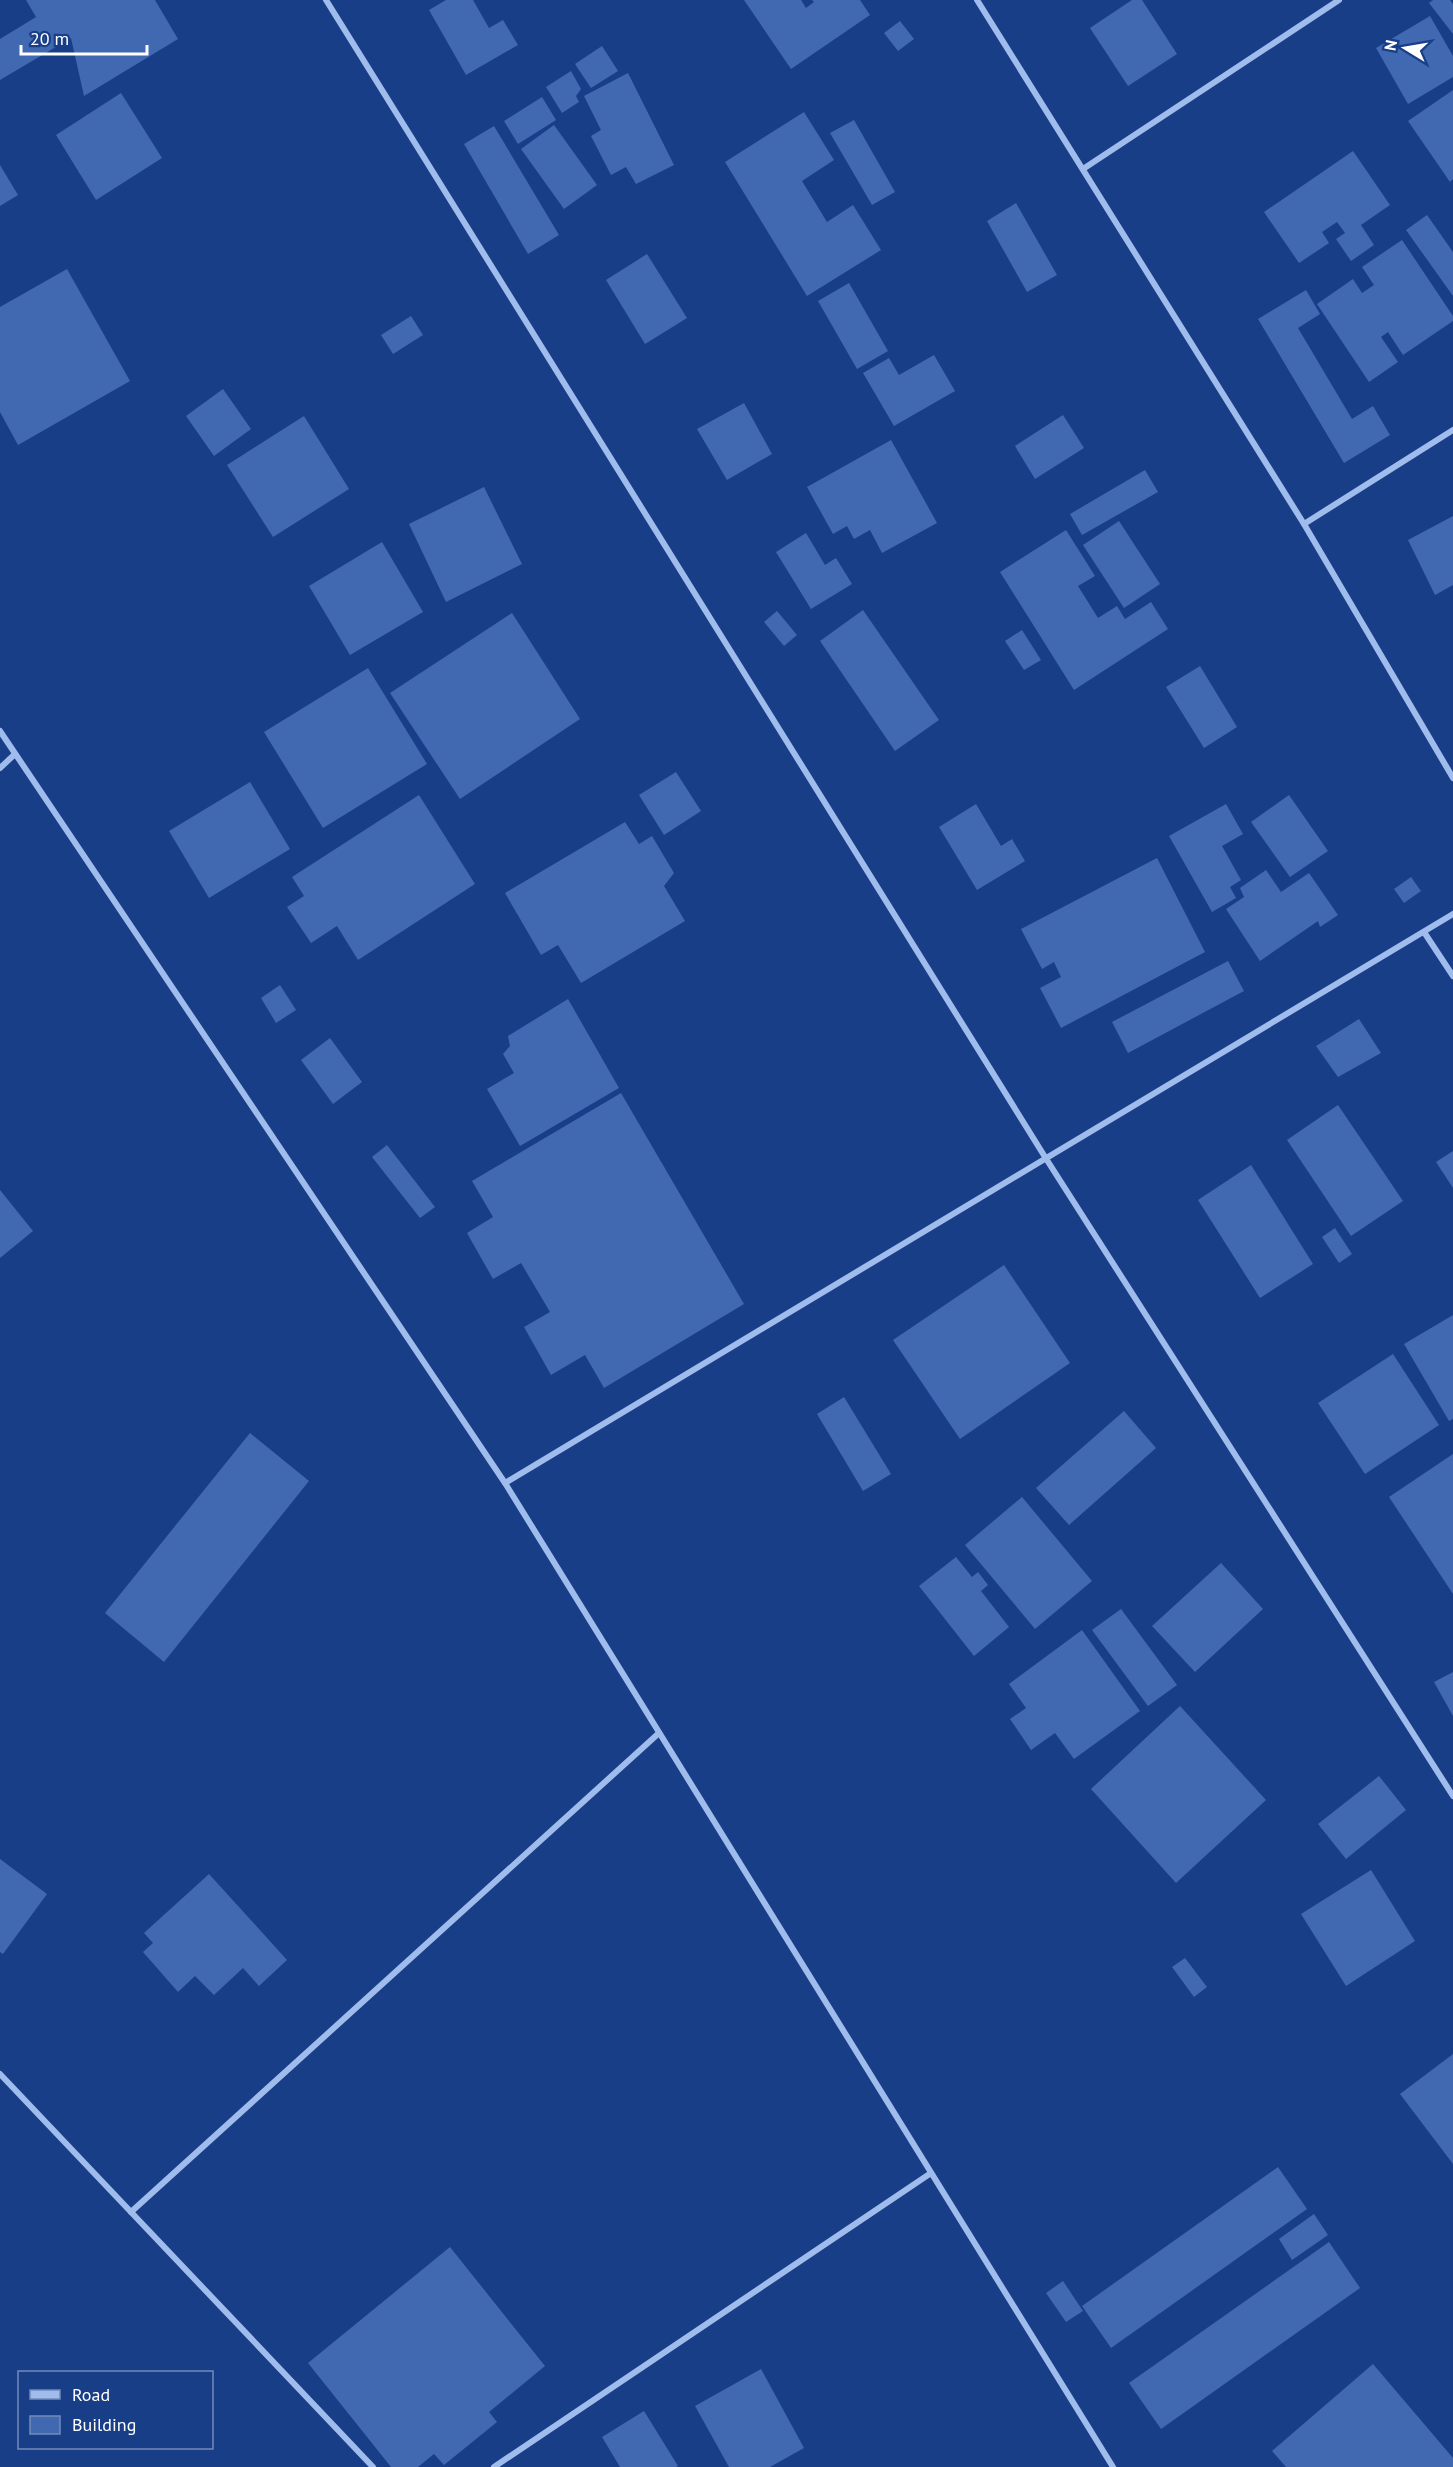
<svg xmlns="http://www.w3.org/2000/svg" width="1453" height="2467" font-family="'PT Sans',sans-serif">
  <style>
    .building { fill: #4169b2 }
    .lines { fill: none; stroke-linecap: round; stroke-linejoin: round }
    .minor { stroke: #a0bced; stroke-width: 6 }
  </style>
  <rect width="100%" height="100%" fill="#183e88"/>
  <g class="building">
    <path d="M26,0H155L178,39L84,96L71,38L0,80V39L36,17Z"/>
    <path d="M446,0H473L489,28L503,20L518,45L466,75L429,10Z"/>
    <path d="M744,0H801L806,8L814,2L812,0H860L870,15L791,69Z"/>
    <path d="M1132,0H1142L1177,54L1128,86L1090,28Z"/>
    <path d="M1433,0H1450L1453,4V34L1429,3Z"/>
    <path d="M1430,16L1453,56V77L1408,104L1376,48Z"/>
    <path d="M900,21L914,39L898,51L884,33Z"/>
    <path d="M602,46L618,71L591,88L575,64Z"/>
    <path d="M571,71L581,89L576,96L579,102L562,113L546,87Z"/>
    <path d="M628,73L674,165L636,184L626,167L611,175L591,136L601,130L584,96Z"/>
    <path d="M1453,90V179L1450,182L1408,121Z"/>
    <path d="M121,93L162,158L96,200L56,135Z"/>
    <path d="M542,97L556,120L518,144L504,121Z"/>
    <path d="M804,112L834,160L802,181L827,222L853,205L881,250L807,296L725,162Z"/>
    <path d="M854,120L895,192L872,205L830,133Z"/>
    <path d="M554,125L597,185L564,209L521,149Z"/>
    <path d="M494,126L559,235L528,254L464,144Z"/>
    <path d="M1353,151L1390,205L1361,225L1374,245L1351,261L1336,239L1345,233L1337,222L1322,232L1329,243L1299,263L1264,212Z"/>
    <path d="M0,165L18,195L0,206Z"/>
    <path d="M1016,203L1057,275L1027,292L987,221Z"/>
    <path d="M1427,215L1453,252V296L1406,230Z"/>
    <path d="M1402,240L1453,316V321L1403,355L1388,332L1381,337L1398,362L1369,382L1317,304L1353,279L1362,293L1374,285L1362,267Z"/>
    <path d="M647,254L687,318L645,344L606,280Z"/>
    <path d="M67,269L130,381L18,445L0,412V307Z"/>
    <path d="M849,283L888,351L857,369L818,301Z"/>
    <path d="M1306,290L1320,314L1298,328L1352,419L1373,406L1390,435L1344,463L1258,319Z"/>
    <path d="M411,316L423,335L393,354L381,335Z"/>
    <path d="M934,355L955,391L894,426L863,373L889,358L899,375Z"/>
    <path d="M223,389L251,429L214,456L186,416Z"/>
    <path d="M744,403L772,454L727,480L697,429Z"/>
    <path d="M1063,415L1084,448L1035,479L1015,446Z"/>
    <path d="M304,416L349,489L273,537L227,465Z"/>
    <path d="M891,440L937,523L882,553L870,530L854,539L847,526L833,534L807,487Z"/>
    <path d="M1145,470L1158,492L1082,535L1070,514Z"/>
    <path d="M484,487L522,564L446,602L409,524Z"/>
    <path d="M1453,516V585L1435,595L1408,540Z"/>
    <path d="M1119,521L1160,584L1124,608L1083,545Z"/>
    <path d="M1066,530L1095,576L1078,586L1098,618L1117,606L1125,619L1151,602L1168,629L1074,690L1000,572Z"/>
    <path d="M806,533L825,565L836,558L852,584L811,609L776,552Z"/>
    <path d="M382,542L423,612L350,655L309,586Z"/>
    <path d="M863,610L939,720L895,751L820,641Z"/>
    <path d="M777,611L797,635L784,646L764,622Z"/>
    <path d="M512,613L580,719L460,799L390,693Z"/>
    <path d="M1022,630L1041,660L1024,670L1005,641Z"/>
    <path d="M1200,666L1237,727L1204,748L1166,687Z"/>
    <path d="M368,668L427,764L323,828L264,732Z"/>
    <path d="M676,772L701,811L664,835L639,795Z"/>
    <path d="M250,782L290,849L209,898L169,831Z"/>
    <path d="M419,795L475,884L358,960L337,926L311,943L287,907L304,896L292,877Z"/>
    <path d="M1289,795L1328,851L1290,877L1251,822Z"/>
    <path d="M976,804L1001,846L1012,839L1025,861L977,890L939,827Z"/>
    <path d="M1226,804L1243,834L1222,846L1241,880L1230,887L1236,898L1212,912L1169,836Z"/>
    <path d="M625,822L639,844L652,836L674,873L664,886L685,921L581,983L558,945L541,955L505,893Z"/>
    <path d="M1157,858L1205,952L1061,1028L1040,988L1061,977L1054,962L1042,969L1021,929Z"/>
    <path d="M1266,870L1281,892L1309,873L1338,915L1320,927L1318,921L1260,961L1226,909L1244,897L1240,888Z"/>
    <path d="M1411,877L1421,891L1404,903L1394,889Z"/>
    <path d="M1228,961L1244,991L1128,1053L1112,1022Z"/>
    <path d="M280,985L296,1010L276,1023L261,998Z"/>
    <path d="M568,999L619,1088L520,1146L487,1089L514,1073L503,1054L510,1046L508,1036Z"/>
    <path d="M1359,1019L1381,1053L1338,1077L1316,1046Z"/>
    <path d="M330,1038L362,1082L333,1104L301,1060Z"/>
    <path d="M621,1093L744,1304L604,1388L585,1355L551,1375L524,1327L550,1312L521,1263L493,1279L467,1233L493,1217L472,1181Z"/>
    <path d="M1338,1105L1403,1201L1351,1236L1287,1140Z"/>
    <path d="M387,1145L435,1207L420,1218L372,1157Z"/>
    <path d="M1453,1151V1188L1436,1162Z"/>
    <path d="M1251,1165L1313,1264L1260,1298L1198,1200Z"/>
    <path d="M0,1190L33,1231L0,1258Z"/>
    <path d="M1335,1228L1352,1254L1339,1263L1322,1237Z"/>
    <path d="M1004,1265L1070,1363L960,1439L893,1340Z"/>
    <path d="M1453,1315V1419L1449,1421L1404,1344Z"/>
    <path d="M1393,1354L1439,1425L1365,1474L1318,1403Z"/>
    <path d="M844,1397L891,1474L863,1491L817,1414Z"/>
    <path d="M1124,1411L1156,1448L1069,1525L1036,1488Z"/>
    <path d="M250,1433L309,1481L164,1662L105,1613Z"/>
    <path d="M1453,1454V1594L1389,1497Z"/>
    <path d="M1022,1497L1092,1581L1035,1629L965,1545Z"/>
    <path d="M956,1557L972,1577L978,1572L988,1585L981,1591L1009,1627L974,1656L919,1586Z"/>
    <path d="M1221,1563L1263,1609L1195,1672L1152,1626Z"/>
    <path d="M1121,1609L1177,1685L1148,1706L1092,1630Z"/>
    <path d="M1082,1630L1140,1711L1074,1759L1055,1733L1031,1750L1010,1719L1026,1708L1009,1684Z"/>
    <path d="M1453,1672V1716L1434,1682Z"/>
    <path d="M1180,1706L1266,1800L1176,1883L1091,1789Z"/>
    <path d="M1379,1776L1406,1810L1346,1859L1318,1824Z"/>
    <path d="M0,1859L47,1894L3,1954L0,1952Z"/>
    <path d="M1371,1870L1415,1941L1346,1986L1301,1914Z"/>
    <path d="M209,1874L287,1960L259,1986L243,1968L214,1995L195,1976L178,1992L143,1952L153,1943L144,1933Z"/>
    <path d="M1185,1958L1207,1987L1194,1997L1172,1967Z"/>
    <path d="M1453,2054V2164L1400,2094Z"/>
    <path d="M1278,2167L1307,2209L1111,2348L1082,2306Z"/>
    <path d="M1314,2214L1328,2235L1292,2260L1279,2239Z"/>
    <path d="M1329,2242L1360,2288L1161,2429L1129,2383Z"/>
    <path d="M450,2247L545,2366L489,2412L497,2422L444,2465L434,2454L418,2467H391L308,2363Z"/>
    <path d="M1063,2281L1083,2311L1066,2322L1046,2293Z"/>
    <path d="M1373,2364L1453,2458V2467H1286L1272,2451Z"/>
    <path d="M761,2369L804,2448L770,2467H729L695,2406Z"/>
    <path d="M644,2411L678,2466L676,2467H620L602,2437Z"/>
  </g>
  <g class="lines">
    <g class="minor">
      <path d="M326,0L1045,1157L1453,1796"/>
      <path d="M977,0L1304,524L1453,778"/>
      <path d="M1083,169L1339,0"/>
      <path d="M1304,524L1453,430"/>
      <path d="M0,731L505,1483L1113,2467"/>
      <path d="M0,768L15,754"/>
      <path d="M1424,932L1453,976"/>
      <path d="M505,1483L1453,914"/>
      <path d="M0,2074L373,2467"/>
      <path d="M131,2212L659,1733"/>
      <path d="M494,2467L931,2173"/>
    </g>
  </g>
  <rect x="18" y="2371" width="195" height="78" fill="#183e88" stroke="#748bb8" stroke-width="1.5"/>
  <rect x="30" y="2390" width="30" height="9" fill="#a0bced" stroke="#748bb8" stroke-width="1.5"/>
  <text x="72" y="2401" font-size="18" fill="#ffffff">Road</text>
  <rect x="30" y="2416" width="30" height="18" fill="#4169b2" stroke="#748bb8" stroke-width="1.5"/>
  <text x="72" y="2431" font-size="18" fill="#ffffff">Building</text>
  <g transform="translate(1405 48) rotate(281)" stroke="#183e88" stroke-width="4.5" paint-order="stroke">
  <path d="M0-4.5L10 22L0 15L-10 22Z" fill="#ffffff"/>
  <text y="-9" font-size="16" font-weight="bold" text-anchor="middle" fill="#ffffff">N</text>
  </g>
  <path d="M21 45v9h126v-9" fill="none" stroke="#ffffff" stroke-width="3"/>
  <text x="30" y="45" font-size="18" fill="#ffffff" stroke="#183e88" stroke-width="4.5" paint-order="stroke">20 m</text>
</svg>
